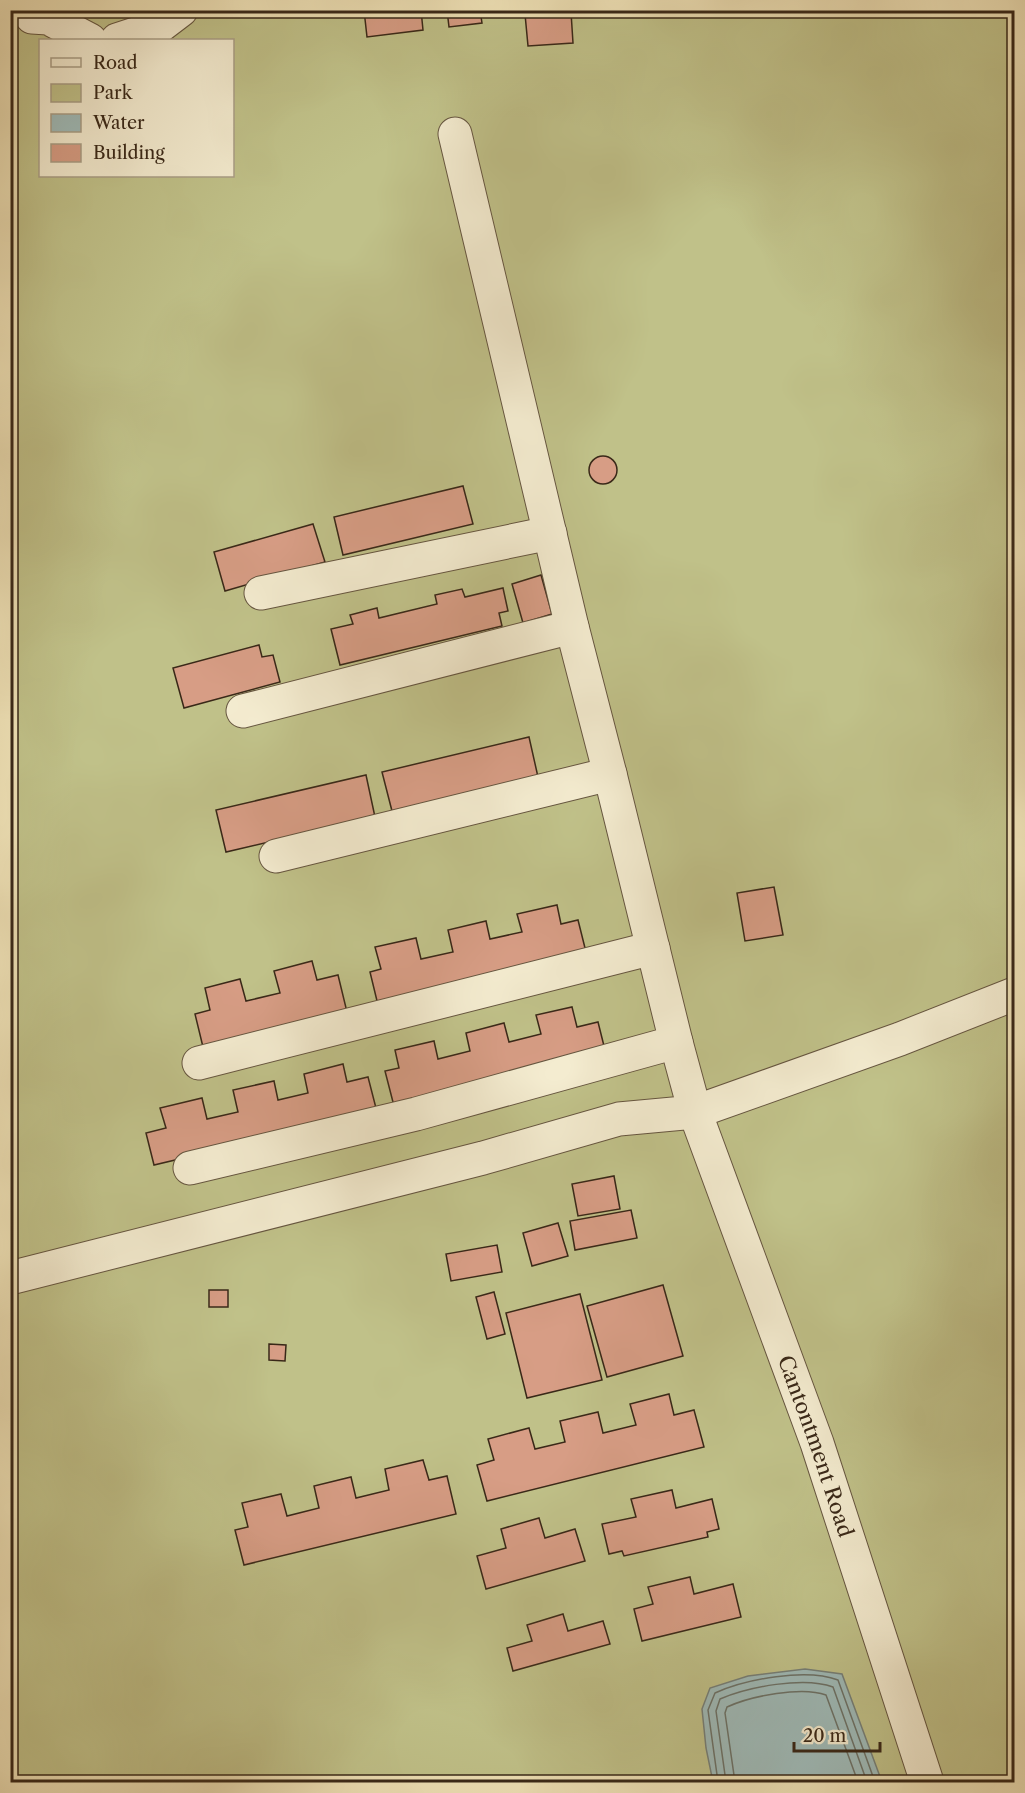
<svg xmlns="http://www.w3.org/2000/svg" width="1025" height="1793" font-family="'Libre Caslon Text',serif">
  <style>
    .green { fill: #c0c189; stroke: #7c7450; stroke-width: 1.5; fill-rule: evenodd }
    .water { fill: #9fbbb9; stroke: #768079; stroke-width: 1.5 }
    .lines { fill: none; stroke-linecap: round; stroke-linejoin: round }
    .shore { stroke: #6c7268; stroke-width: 1.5 }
    .building { fill: #d79d85; stroke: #392818; stroke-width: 1.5 }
    .minor-casing { stroke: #665640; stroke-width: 35 }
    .minor { stroke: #f4ecd0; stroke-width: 33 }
    .labels { text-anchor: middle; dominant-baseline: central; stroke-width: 6; stroke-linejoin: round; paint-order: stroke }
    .street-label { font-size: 21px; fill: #392818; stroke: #f4ecd0 }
  </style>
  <rect width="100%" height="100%" fill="#eee1b6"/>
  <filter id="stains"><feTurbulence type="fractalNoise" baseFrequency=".00333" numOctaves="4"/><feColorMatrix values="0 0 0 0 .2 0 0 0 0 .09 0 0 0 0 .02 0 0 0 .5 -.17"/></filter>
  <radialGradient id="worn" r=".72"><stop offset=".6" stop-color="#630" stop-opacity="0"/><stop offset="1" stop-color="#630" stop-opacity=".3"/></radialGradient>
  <path class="green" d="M11,11H1014V1782H11ZM40,40H232V176H40Z"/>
  <path class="water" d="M805,1669L842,1674L882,1782H713L706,1748L702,1709L710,1688L748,1676Z"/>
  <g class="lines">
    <g class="shore">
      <path d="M718,1782L708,1710L715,1693C746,1679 806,1668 838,1680L875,1782"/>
      <path d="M726,1782L716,1711L720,1699C748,1687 804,1676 833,1687L867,1782"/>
      <path d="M735,1782L725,1713L727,1707C751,1696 802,1686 826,1695L858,1782"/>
    </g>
  </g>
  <g class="building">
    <path d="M364,10H421L423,30L367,37Z"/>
    <path d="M447,10H480L482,23L449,27Z"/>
    <path d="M571,12L573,43L528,46L525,14Z"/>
    <circle cx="603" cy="470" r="14"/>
    <path d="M463,486L473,524L343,555L334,517Z"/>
    <path d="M313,524L325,562L225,591L214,552Z"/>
    <path d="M541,575L552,614L523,623L512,584Z"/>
    <path d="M503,588L508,611L499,613L502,626L340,665L331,629L353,624L350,615L377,608L379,618L437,604L435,595L462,589L465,597Z"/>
    <path d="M259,645L262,657L273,655L280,682L184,708L173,668Z"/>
    <path d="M529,737L538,777L392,811L382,772Z"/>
    <path d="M366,775L375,817L226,852L216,810Z"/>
    <path d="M774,887L783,935L745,941L737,893Z"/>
    <path d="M557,905L561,924L578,920L587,956L378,1005L370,972L381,969L375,947L416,938L421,959L453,952L448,930L486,921L490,939L522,932L517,914Z"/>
    <path d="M312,961L317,980L338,975L347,1012L203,1047L195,1014L210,1010L205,988L240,979L246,1001L280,993L274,971Z"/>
    <path d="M572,1007L577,1027L598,1022L606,1054L394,1106L385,1071L399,1068L395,1050L434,1041L438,1059L470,1051L466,1033L504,1023L509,1042L541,1034L536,1015Z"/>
    <path d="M343,1064L347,1082L368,1077L377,1112L154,1165L146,1133L166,1128L160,1108L202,1098L207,1119L238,1112L233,1090L274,1081L278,1100L308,1093L304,1074Z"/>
    <path d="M614,1176L620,1209L578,1216L572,1184Z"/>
    <path d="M631,1210L637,1238L575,1250L570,1221Z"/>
    <path d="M558,1223L568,1256L532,1266L523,1233Z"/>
    <path d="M497,1245L502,1272L451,1281L446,1254Z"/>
    <path d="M663,1285L683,1356L607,1377L587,1306Z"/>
    <rect x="209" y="1290" width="19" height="17"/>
    <path d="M494,1292L505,1334L487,1339L476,1297Z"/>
    <path d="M580,1294L602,1380L527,1398L506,1313Z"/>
    <path d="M269,1344L286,1345L285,1361L269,1360Z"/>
    <path d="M669,1394L674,1415L694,1410L704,1447L487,1501L477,1465L494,1460L488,1439L529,1428L535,1449L565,1442L560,1421L598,1412L603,1433L636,1425L630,1404Z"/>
    <path d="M423,1460L429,1480L447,1476L456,1514L244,1565L235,1530L248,1527L242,1503L281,1494L287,1516L319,1508L314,1486L351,1477L356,1498L389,1490L385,1469Z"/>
    <path d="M672,1490L676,1508L712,1499L719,1529L707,1532L708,1537L624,1556L622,1551L609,1554L602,1524L636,1517L631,1499Z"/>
    <path d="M539,1518L545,1538L575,1529L585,1561L486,1589L477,1556L506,1548L501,1529Z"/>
    <path d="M690,1577L694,1594L733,1584L741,1617L642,1641L634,1609L653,1604L648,1587Z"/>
    <path d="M563,1614L568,1631L603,1621L610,1644L513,1671L507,1648L532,1641L527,1625Z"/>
  </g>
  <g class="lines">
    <g class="minor-casing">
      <g id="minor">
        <path d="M26,10L32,17L48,18L90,40"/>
        <path d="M117,40L160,26L181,10"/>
        <path d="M261,593L550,533"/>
        <path d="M243,711L572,627"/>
        <path id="s1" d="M610,774L676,1042L695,1112L817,1443L927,1782"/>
        <path d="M276,856L610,774L572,627L455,134"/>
        <path d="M199,1063L653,948"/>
        <path d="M190,1168L416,1114L676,1042"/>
        <path d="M10,1278L483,1158L619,1119L695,1112L900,1039L1014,994"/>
      </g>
    </g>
    <use href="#minor" class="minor"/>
  </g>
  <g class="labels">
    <g class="street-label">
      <text stroke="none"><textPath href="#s1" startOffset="704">Cantontment Road</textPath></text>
    </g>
  </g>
  <rect width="1025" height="1793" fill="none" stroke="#eee1b6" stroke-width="36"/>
  <rect x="12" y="12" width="1001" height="1769" fill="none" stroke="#392818" stroke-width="3"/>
  <rect x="18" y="18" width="989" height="1757" fill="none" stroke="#392818" stroke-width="1.5"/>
  <rect x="39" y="39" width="195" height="138" fill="#f4ecd0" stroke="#a99e86" stroke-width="1.5"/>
  <rect x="51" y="58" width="30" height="9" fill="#f4ecd0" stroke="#a99e86" stroke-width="1.5"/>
  <text x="93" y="69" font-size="18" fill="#392818">Road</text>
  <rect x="51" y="84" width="30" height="18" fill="#c0c189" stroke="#a99e86" stroke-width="1.5"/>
  <text x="93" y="99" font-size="18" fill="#392818">Park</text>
  <rect x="51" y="114" width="30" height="18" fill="#9fbbb9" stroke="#a99e86" stroke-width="1.5"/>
  <text x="93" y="129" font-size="18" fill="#392818">Water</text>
  <rect x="51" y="144" width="30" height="18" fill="#d79d85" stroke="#a99e86" stroke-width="1.5"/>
  <text x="93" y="159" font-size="18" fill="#392818">Building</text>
  <path d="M794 1742v9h86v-9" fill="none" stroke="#392818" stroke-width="3"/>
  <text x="803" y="1742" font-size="18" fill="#392818" stroke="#f4ecd0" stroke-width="4.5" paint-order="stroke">20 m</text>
  <rect width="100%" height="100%" filter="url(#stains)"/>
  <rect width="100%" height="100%" fill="url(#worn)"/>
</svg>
